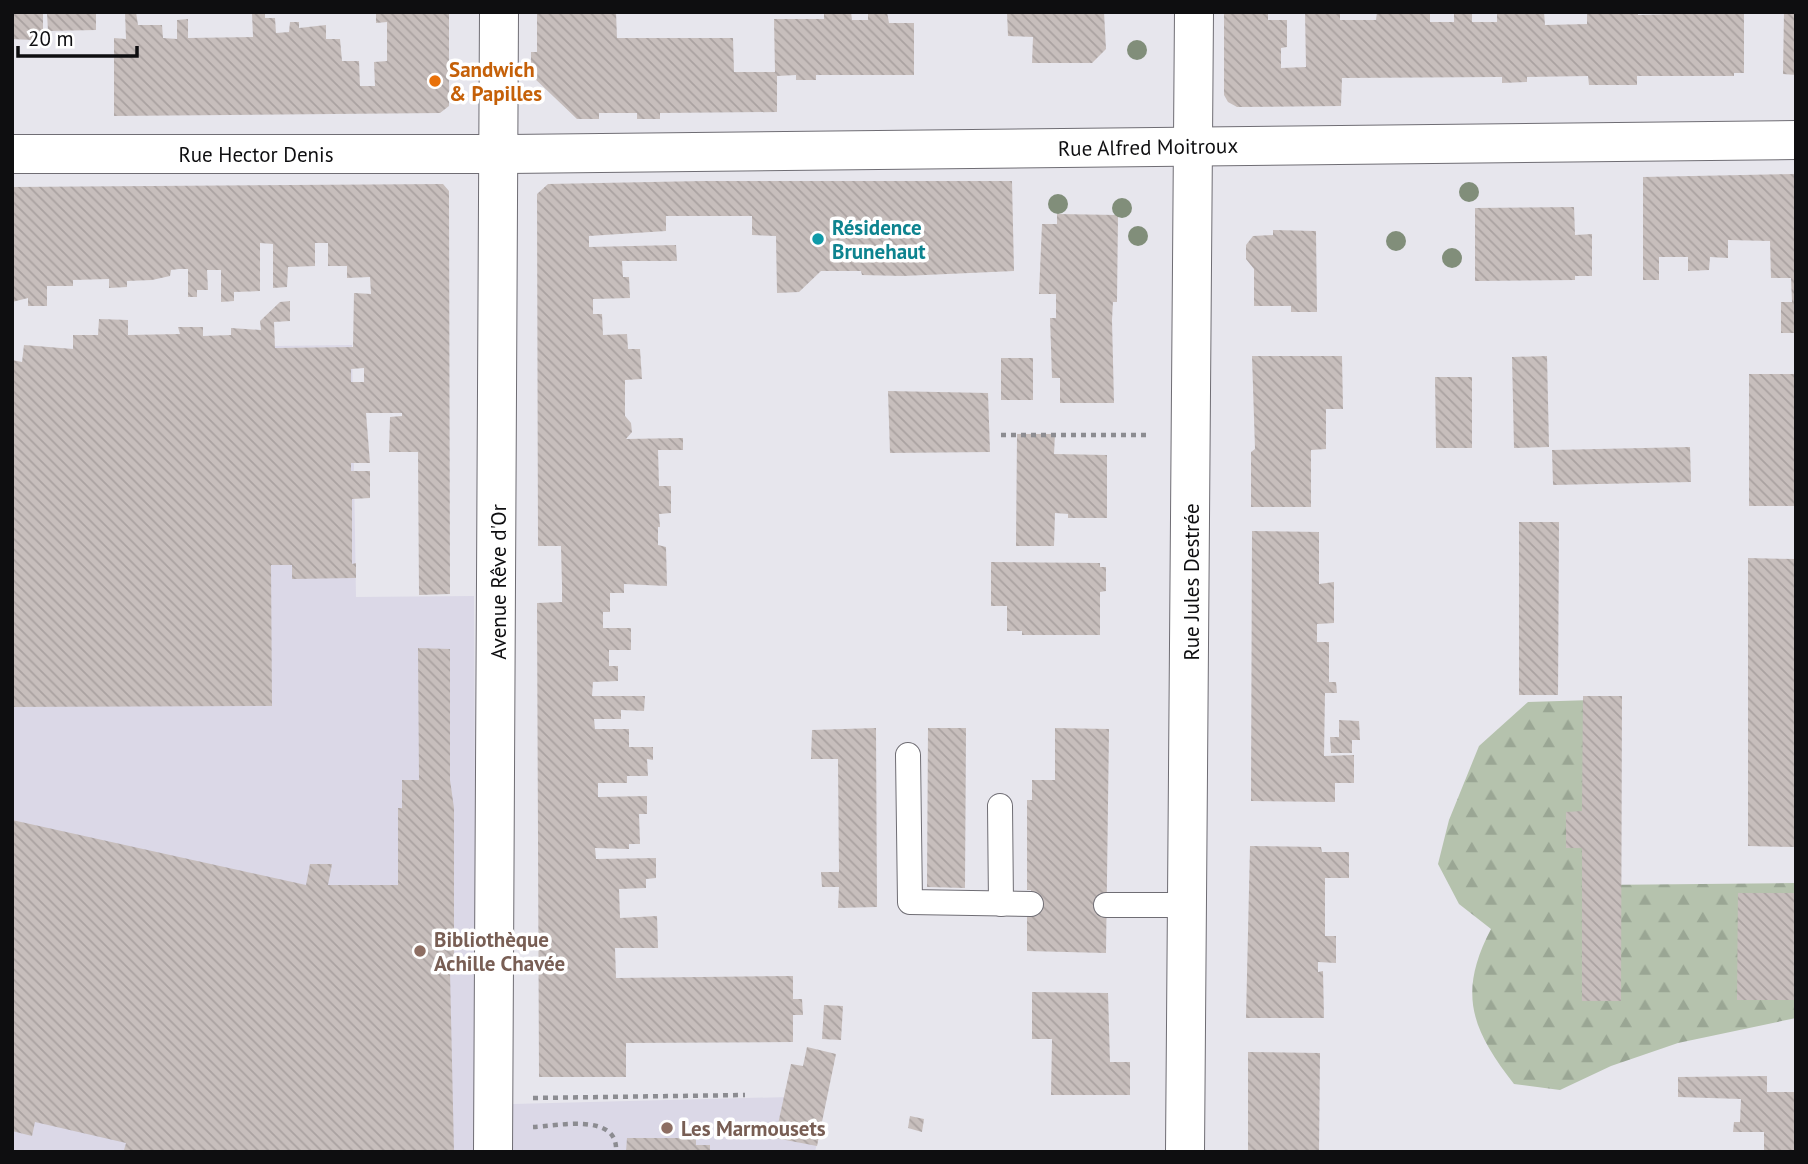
<svg xmlns="http://www.w3.org/2000/svg" width="1808" height="1164" font-family="'PT Sans',sans-serif">
  <style>
    .built { fill: #dbd8e7 }
    .forest { fill: url(#forest-firs) }
    .building { fill: url(#building-back-hatch); fill-rule: evenodd }
    .lines { fill: none; stroke-linecap: round; stroke-linejoin: round }
    .service-casing { stroke: #6f6d74; stroke-width: 26 }
    .minor-casing { stroke: #6f6d74; stroke-width: 40 }
    .path { stroke: #8c8c91; stroke-width: 4.5; stroke-dasharray: 5 5; stroke-linecap: butt }
    .service { stroke: #fff; stroke-width: 24 }
    .minor { stroke: #fff; stroke-width: 38 }
    .tree { fill: #818e7a }
    .food-dot { fill: #e8710a; stroke: #fff; stroke-width: 2.5 }
    .culture-dot { fill: #0f9aa8; stroke: #fff; stroke-width: 2.5 }
    .education-dot { fill: #8d6e63; stroke: #fff; stroke-width: 2.5 }
    .labels { text-anchor: middle; dominant-baseline: central; stroke-width: 7; stroke-linejoin: round; paint-order: stroke }
    .food-label { font-size: 21px; font-weight: bold; fill: #c56008; stroke: #fff; text-anchor: start }
    .street-label { font-size: 21px; fill: #0e0e10; stroke: #fff }
    .culture-label { font-size: 21px; font-weight: bold; fill: #0d838f; stroke: #fff; text-anchor: start }
    .education-label { font-size: 21px; font-weight: bold; fill: #785e54; stroke: #fff; text-anchor: start }
  </style>
  <defs>
    <pattern id="forest-firs" width="22" height="20" patternUnits="userSpaceOnUse" patternTransform="scale(1.75)"><rect width="22" height="20" fill="#b5c2ad"/><path d="M5 1l3.5 6h-7zM16 11l3.5 6h-7z" fill="#9aa694"/></pattern>
    <pattern id="building-back-hatch" width="6" height="6" patternUnits="userSpaceOnUse" patternTransform="scale(1.75)"><rect width="6" height="6" fill="#c7bebc"/><path d="M-1 5l2 2M0 0l6 6M5-1l2 2" fill="none" stroke="#aaa2a1"/></pattern>
  </defs>
  <rect width="100%" height="100%" fill="#e7e6ed"/>
  <g class="built">
    <path d="M352,345L356,597L474,596L477,1152H12V385L56,349Z"/>
    <path d="M827,1096L815,1152H513V1104Z"/>
  </g>
  <path class="forest" d="M1592,700L1596,885L1796,883V1018L1678,1043L1611,1066L1560,1090L1514,1084C1472,1030 1457,994 1491,929L1459,904L1438,864L1449,820L1479,746L1528,702Z"/>
  <g class="building">
    <path d="M12,12H43V36L32,37V40L12,39Z"/>
    <path d="M80,12H96V30L48,31L47,13Z"/>
    <path d="M125,12H136L138,25H162L163,38L177,39V20L188,19V38L253,37L252,13H265V18H275L276,33L289,32L290,22H299V28L326,25V39H340L342,61H359L360,86H375L374,62L387,61V22L376,23V12H449V106L440,113L114,116V38L126,39Z"/>
    <path d="M537,12H616L617,38H733L734,72H775L774,19H824V12H851L852,20H868V12H887L889,23H914V75H816V80H796V75L777,76V112L660,113V119H637V113H599V119H577L531,75V52H537Z"/>
    <path d="M1007,12H1104L1106,49L1092,63H1032L1033,37L1008,36Z"/>
    <path d="M1224,12H1268V20H1287V47L1281,48V68L1306,67L1305,12H1340V20H1376L1377,12H1430V22H1454V12H1472V22H1497V12H1544L1545,25L1587,24V12H1638V15L1744,12V73H1734V76H1637V85H1589L1588,76L1527,77V82L1502,83V77H1497L1342,78L1341,106L1237,107L1228,102L1224,95Z"/>
    <path d="M1784,12H1796V75L1783,74Z"/>
    <path d="M1796,174V333H1781V302H1792L1791,278H1771L1770,241L1728,240V258L1710,257L1709,270L1688,271V257H1659V280H1643V177Z"/>
    <path d="M703,181H1012L1014,271L903,276L862,275L861,271H821L799,292L777,293L776,236L752,235V216H666V231L589,236V247L676,245L677,261H622L623,277H629L630,298L593,299V314H602L603,335L627,334L628,349H640L642,379L625,380V416L631,423L632,432L626,439L683,438V450H658L659,486H671V513L659,514L660,527H658V545L666,547L667,586L624,584V593H610V612H603V628H631V650H609V666H618V681L593,682L592,696H645L644,711L621,710V719H594L595,729H629V747H653V760L647,759L648,776H627V783H598V797L647,796V814H639L640,844H629V849L595,848L596,859L656,858V878L646,879V888L619,889L620,918L657,916L658,948H615L616,978L793,976V999H802L803,1015H793V1042L626,1043V1077H539L537,603L562,602V586L561,546H538L537,194L548,184Z"/>
    <path d="M443,184L449,191L450,594L419,595L418,452H389L390,417L402,416V413H366L370,463H351V471H370V498L352,499V564L356,563V578L292,579V565H271L272,706L12,707V360L22,362L24,345L73,349V335H98L99,319L128,320V335L180,334L178,327H203V336L231,335V328L261,330L260,321L280,302L290,301V321L274,322L275,348L353,347L354,293L371,294L370,277L347,278V266H328V243H315V266L288,267L287,287L273,288V244L260,243V291L234,292V301L221,302V270H207L208,290H197V297H188V269H179L171,270L170,276L152,280L127,281V287L109,288V279L73,280V286H47V306H28V298L12,302V187ZM364,368V382H351V369Z"/>
    <path d="M1574,207L1575,235L1592,234V276H1575V280L1475,281V208Z"/>
    <path d="M1057,214L1118,215L1117,302H1113L1112,320L1114,403H1060V378H1052L1050,318H1056V294H1039L1042,224H1057Z"/>
    <path d="M1273,230L1316,231L1317,312H1291V306H1254V269L1246,259V245L1253,236L1273,235Z"/>
    <path d="M1252,356H1342L1343,409H1326V449L1311,450V507H1251V452L1255,449Z"/>
    <path d="M1547,356L1549,447L1514,448L1512,357Z"/>
    <rect x="1001" y="358" width="32" height="42"/>
    <rect x="1749" y="374" width="47" height="132"/>
    <path d="M1435,377H1472V448H1436Z"/>
    <path d="M888,391L988,393L990,452L890,453Z"/>
    <path d="M1017,434H1055L1054,454L1107,455V518H1068V514L1055,513L1054,546H1016Z"/>
    <path d="M1690,447L1691,482L1553,485L1552,450Z"/>
    <path d="M1519,522H1559L1558,695H1519Z"/>
    <path d="M1252,531L1319,532V584L1334,582V623L1317,624V642H1329V682H1336L1337,693H1325L1324,756L1354,755V783H1335V802L1251,801Z"/>
    <path d="M1748,558L1796,559V847L1748,846Z"/>
    <path d="M991,562L1100,563V567H1106V591L1100,592V635H1022V631H1007V606H991Z"/>
    <path d="M418,648L450,649V780L454,808V971H450L454,1152H130L124,1150L126,1143L35,1122L32,1136L12,1131V820L306,885L310,864H332L328,885H398V808H402V780H419Z"/>
    <path d="M1583,696H1622L1621,1001H1582V848H1566V812L1582,811Z"/>
    <path d="M1339,720L1359,721L1360,740H1352V753H1331L1330,737H1339Z"/>
    <path d="M876,728L877,907L838,908L839,887H822L821,872H839L838,759H811L812,730Z"/>
    <path d="M928,728H966L965,888L927,887Z"/>
    <path d="M1055,728L1109,729L1106,953L1027,951V909H1031V890H1027V800H1032V780H1055Z"/>
    <path d="M1250,846L1321,847L1322,852H1349V878H1325V936H1336V963L1318,962V972L1323,971L1324,1018H1246Z"/>
    <path d="M1738,893H1796V1000H1737Z"/>
    <path d="M1032,992L1108,993L1110,1062H1130V1095H1051L1052,1039H1032Z"/>
    <path d="M824,1005L843,1006L841,1040L822,1039Z"/>
    <path d="M807,1047L836,1054L817,1146L775,1138L791,1064L803,1066Z"/>
    <path d="M1248,1052L1320,1053L1319,1152H1248Z"/>
    <path d="M1767,1076V1092H1796V1152H1764V1132H1733L1734,1122H1740L1741,1099L1678,1097V1077Z"/>
    <path d="M910,1116L924,1119L922,1132L908,1128Z"/>
    <path d="M627,1138H696V1145H710V1152H626Z"/>
  </g>
  <g class="lines">
    <g class="service-casing">
      <g id="service">
        <path d="M908,755L910,902L1031,904"/>
        <path d="M1000,806L1001,904"/>
        <path d="M1106,905H1189"/>
      </g>
    </g>
    <g class="minor-casing">
      <g id="minor">
        <path d="M12,154H500L1796,140"/>
        <path d="M493,1152L499,12"/>
        <path d="M1185,1152L1194,12"/>
      </g>
    </g>
    <g class="path">
      <path d="M1001,435H1150"/>
      <path d="M533,1098L745,1095"/>
      <path d="M533,1127C558,1126 619,1112 616,1152"/>
    </g>
    <use href="#service" class="service"/>
    <use href="#minor" class="minor"/>
  </g>
  <g class="tree">
    <circle cx="1137" cy="50" r="10"/>
    <circle cx="1469" cy="192" r="10"/>
    <circle cx="1058" cy="204" r="10"/>
    <circle cx="1122" cy="208" r="10"/>
    <circle cx="1138" cy="236" r="10"/>
    <circle cx="1396" cy="241" r="10"/>
    <circle cx="1452" cy="258" r="10"/>
  </g>
  <circle class="food-dot" cx="435" cy="81" r="7"/>
  <circle class="culture-dot" cx="818" cy="239" r="7"/>
  <g class="education-dot">
    <circle cx="420" cy="951" r="7"/>
    <circle cx="667" cy="1128" r="7"/>
  </g>
  <g class="labels">
    <g class="food-label">
      <text x="449" y="69">Sandwich<tspan x="449" dy="24">&amp; Papilles</tspan></text>
    </g>
    <g class="street-label">
      <text transform="translate(1148 147) rotate(-1)">Rue Alfred Moitroux</text>
      <text x="256" y="154">Rue Hector Denis</text>
      <text transform="translate(498 582) rotate(-90)">Avenue Rêve d'Or</text>
      <text transform="translate(1191 582) rotate(-90)">Rue Jules Destrée</text>
    </g>
    <g class="culture-label">
      <text x="832" y="227">Résidence<tspan x="832" dy="24">Brunehaut</tspan></text>
    </g>
    <g class="education-label">
      <text x="434" y="939">Bibliothèque<tspan x="434" dy="24">Achille Chavée</tspan></text>
      <text x="681" y="1128">Les Marmousets</text>
    </g>
  </g>
  <rect width="1808" height="1164" fill="none" stroke="#0e0e10" stroke-width="28"/>
  <path d="M18 46v10h119v-10" fill="none" stroke="#0e0e10" stroke-width="3.5"/>
  <text x="28" y="46" font-size="21" fill="#0e0e10" stroke="#ffffff" stroke-width="5" paint-order="stroke">20 m</text>
</svg>
